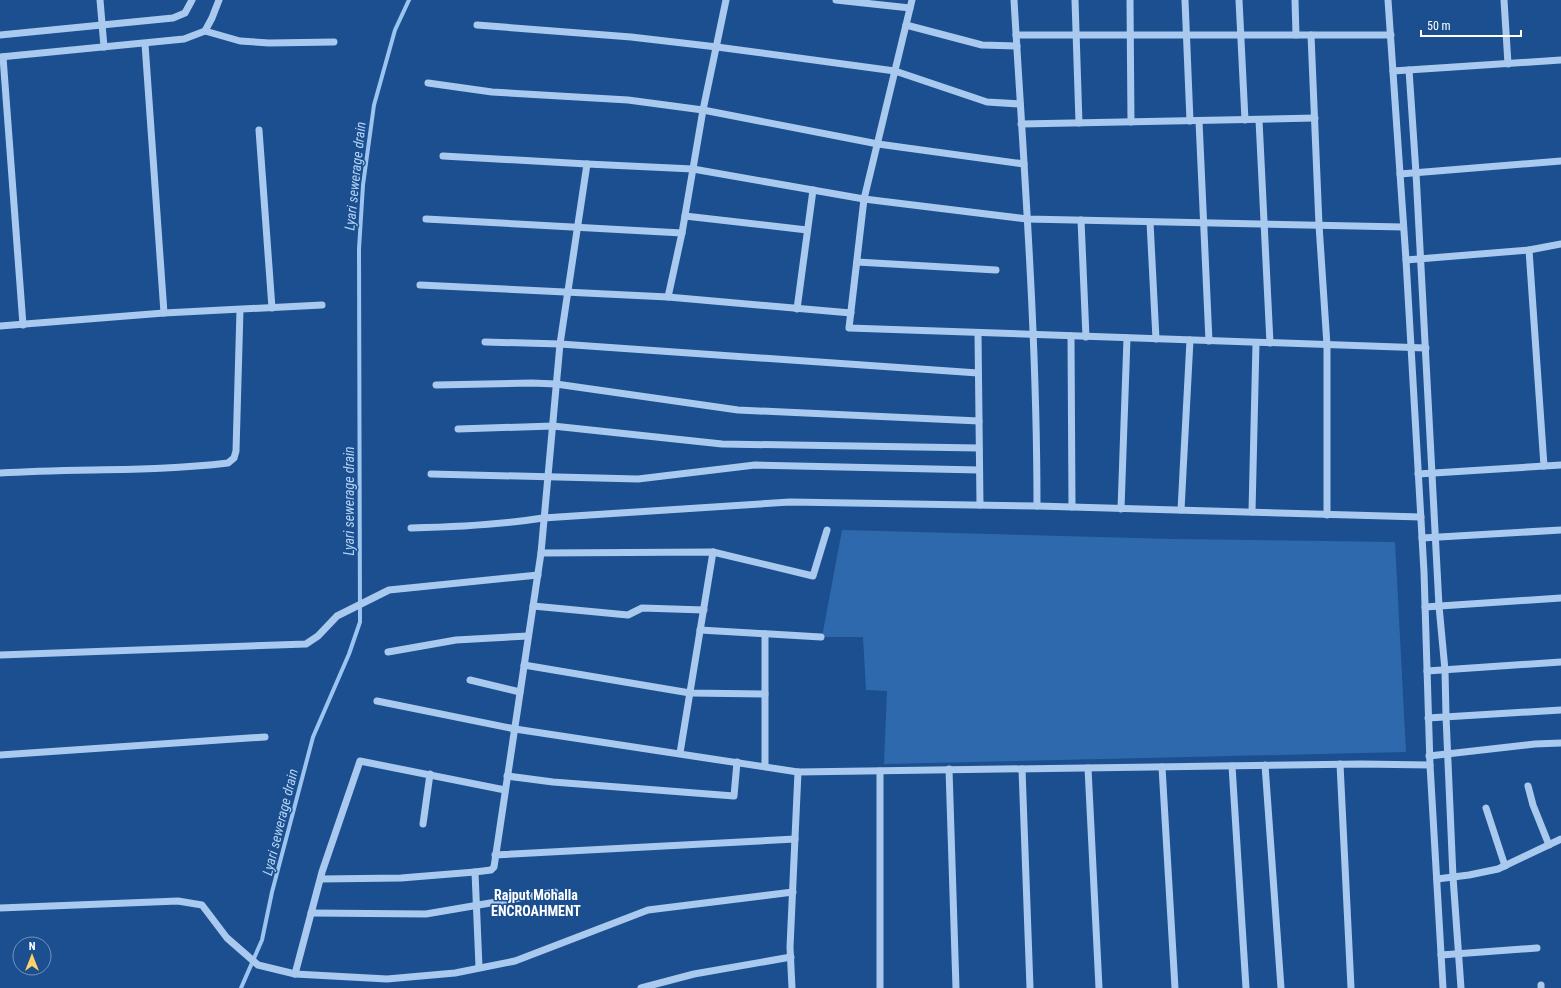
<svg xmlns="http://www.w3.org/2000/svg" width="1561" height="988" font-family="'Roboto Condensed',sans-serif">
  <style>
    .green { fill: #2e69ad }
    .lines { fill: none; stroke-linecap: round; stroke-linejoin: round }
    .stream { stroke: #9cc4f0; stroke-width: 4 }
    .minor { stroke: #a9c9ee; stroke-width: 7 }
    .labels { text-anchor: middle; dominant-baseline: central; stroke-width: 3; stroke-linejoin: round; paint-order: stroke }
    .water-label { font-size: 14px; font-style: italic; fill: #b5d3f5; stroke: #1b4f8f }
    .neighbourhood-label { font-size: 14px; font-weight: bold; fill: #fff; stroke: #1b4f8f }
  </style>
  <rect width="100%" height="100%" fill="#1b4f8f"/>
  <path class="green" d="M842,530L1173,539L1395,542L1406,752L884,764L887,691L866,690L863,637H822Z"/>
  <g class="lines">
    <path class="stream" d="M241,988L262,940L272,892L313,737L349,654L360,622L359,249L363,185L374,105L395,30L409,0"/>
    <g class="minor">
      <path d="M100,0L104,47"/>
      <path d="M836,0L910,8"/>
      <path d="M912,0L864,199L849,328L1426,348"/>
      <path d="M1014,0C1024,169 1037,337 1037,506"/>
      <path d="M1075,0L1079,123"/>
      <path d="M1130,0L1131,122"/>
      <path d="M1185,0L1190,121"/>
      <path d="M1239,0L1245,120"/>
      <path d="M1295,0L1296,35"/>
      <path d="M1388,0L1406,260L1424,572L1430,765L1443,988"/>
      <path d="M1504,0L1508,64"/>
      <path d="M477,25L631,37L717,47L895,71L987,102L1020,104"/>
      <path d="M906,25L982,45L1017,46"/>
      <path d="M205,31L240,41L269,43L334,42"/>
      <path d="M0,35L173,18L185,13L192,0"/>
      <path d="M1016,35H1391"/>
      <path d="M1311,35L1319,225L1327,345V515"/>
      <path d="M145,44L164,313"/>
      <path d="M0,57L184,39L205,31L212,18L219,0"/>
      <path d="M3,57L23,325"/>
      <path d="M1409,70L1416,173L1439,606L1445,670L1446,716L1453,877L1461,988"/>
      <path d="M1393,71L1561,60"/>
      <path d="M428,83L492,92L628,100L703,110L878,144L1024,164"/>
      <path d="M1259,120L1270,343"/>
      <path d="M1199,121L1209,341"/>
      <path d="M1021,124L1315,118"/>
      <path d="M259,130L272,308"/>
      <path d="M443,156L587,164L693,169L864,199L1027,219L1403,227"/>
      <path d="M1400,174L1561,161"/>
      <path d="M685,216L807,230"/>
      <path d="M426,219L682,233"/>
      <path d="M1081,220L1086,337"/>
      <path d="M1150,222L1156,339"/>
      <path d="M1529,250L1544,466"/>
      <path d="M1406,260L1529,250L1561,244"/>
      <path d="M857,262L996,270"/>
      <path d="M420,285L668,297L851,313"/>
      <path d="M668,297L682,233L703,110L726,0"/>
      <path d="M797,309L813,190"/>
      <path d="M0,326L164,313L322,305"/>
      <path d="M978,333L980,505"/>
      <path d="M1071,336L1072,507"/>
      <path d="M485,342L560,344L978,373"/>
      <path d="M436,385L532,383L556,384L738,410L979,421"/>
      <path d="M458,429L553,426L722,444L979,448"/>
      <path d="M0,473C76,468 152,472 228,463L234,458L236,451L240,310"/>
      <path d="M431,474L638,479L755,465L979,470"/>
      <path d="M1418,474L1561,465"/>
      <path d="M1121,509L1127,338"/>
      <path d="M1181,510L1190,340"/>
      <path d="M1252,512L1256,343"/>
      <path d="M411,528C455,527 499,525 543,518L790,502L1037,506L1421,517"/>
      <path d="M1422,538L1561,530"/>
      <path d="M541,553L713,552L813,576L827,530"/>
      <path d="M533,606L628,615L642,608L704,610"/>
      <path d="M1425,607L1561,598"/>
      <path d="M700,630L821,637"/>
      <path d="M765,634V766"/>
      <path d="M388,652L456,640L528,636"/>
      <path d="M0,655L306,644L318,636L337,616L389,590L538,575"/>
      <path d="M524,665L690,693L765,694"/>
      <path d="M1427,671L1561,662"/>
      <path d="M470,680L520,692"/>
      <path d="M377,701L515,729L798,772L1361,764L1430,765"/>
      <path d="M1428,718L1561,710"/>
      <path d="M680,753L713,552"/>
      <path d="M0,755L265,737"/>
      <path d="M1429,756L1535,744L1561,743"/>
      <path d="M1340,764L1351,988"/>
      <path d="M1265,765L1281,988"/>
      <path d="M1232,766L1246,988"/>
      <path d="M1162,767L1175,988"/>
      <path d="M1088,768L1099,988"/>
      <path d="M949,769L956,988"/>
      <path d="M1022,769L1030,988"/>
      <path d="M880,771V988"/>
      <path d="M507,776L553,782L734,796L737,762"/>
      <path d="M1528,786L1533,805L1549,845"/>
      <path d="M1486,808L1505,866"/>
      <path d="M423,824L430,774"/>
      <path d="M495,855L795,839"/>
      <path d="M321,879L401,878L475,872"/>
      <path d="M1437,879L1469,875L1498,869L1561,839"/>
      <path d="M0,908L178,901L202,905L227,938L258,965L295,974L387,979L455,973L515,961L648,910L793,892"/>
      <path d="M311,913L426,914L555,892"/>
      <path d="M1441,955L1537,948"/>
      <path d="M479,967L475,872L491,870L494,867L541,553L560,344L587,164"/>
      <path d="M295,974L322,872L360,761L505,790"/>
      <path d="M1541,985V988"/>
      <path d="M641,988L694,974L791,957"/>
      <path d="M792,988L790,947L798,772"/>
    </g>
  </g>
  <g class="labels">
    <g class="water-label">
      <text transform="translate(355 176) rotate(-84)">Lyari sewerage drain</text>
      <text transform="translate(349 501) rotate(-90)">Lyari sewerage drain</text>
      <text transform="translate(280 822) rotate(-76)">Lyari sewerage drain</text>
    </g>
    <g class="neighbourhood-label">
      <text x="536" y="895">Rajput Mohalla<tspan x="536" dy="16">ENCROAHMENT</tspan></text>
    </g>
  </g>
  <g transform="translate(32 956)"><circle r="19" fill="#1b4f8f" stroke="#7695bc"/>
  <path d="M0-3L7 15L0 10L-7 15Z" fill="#ffd166"/>
  <text y="-6" font-size="11" font-weight="bold" text-anchor="middle" fill="#ffffff">N</text>
  </g>
  <path d="M1421 30v6h100v-6" fill="none" stroke="#ffffff" stroke-width="2"/>
  <text x="1427" y="30" font-size="12" fill="#ffffff" stroke="#1b4f8f" stroke-width="3" paint-order="stroke">50 m</text>
</svg>
